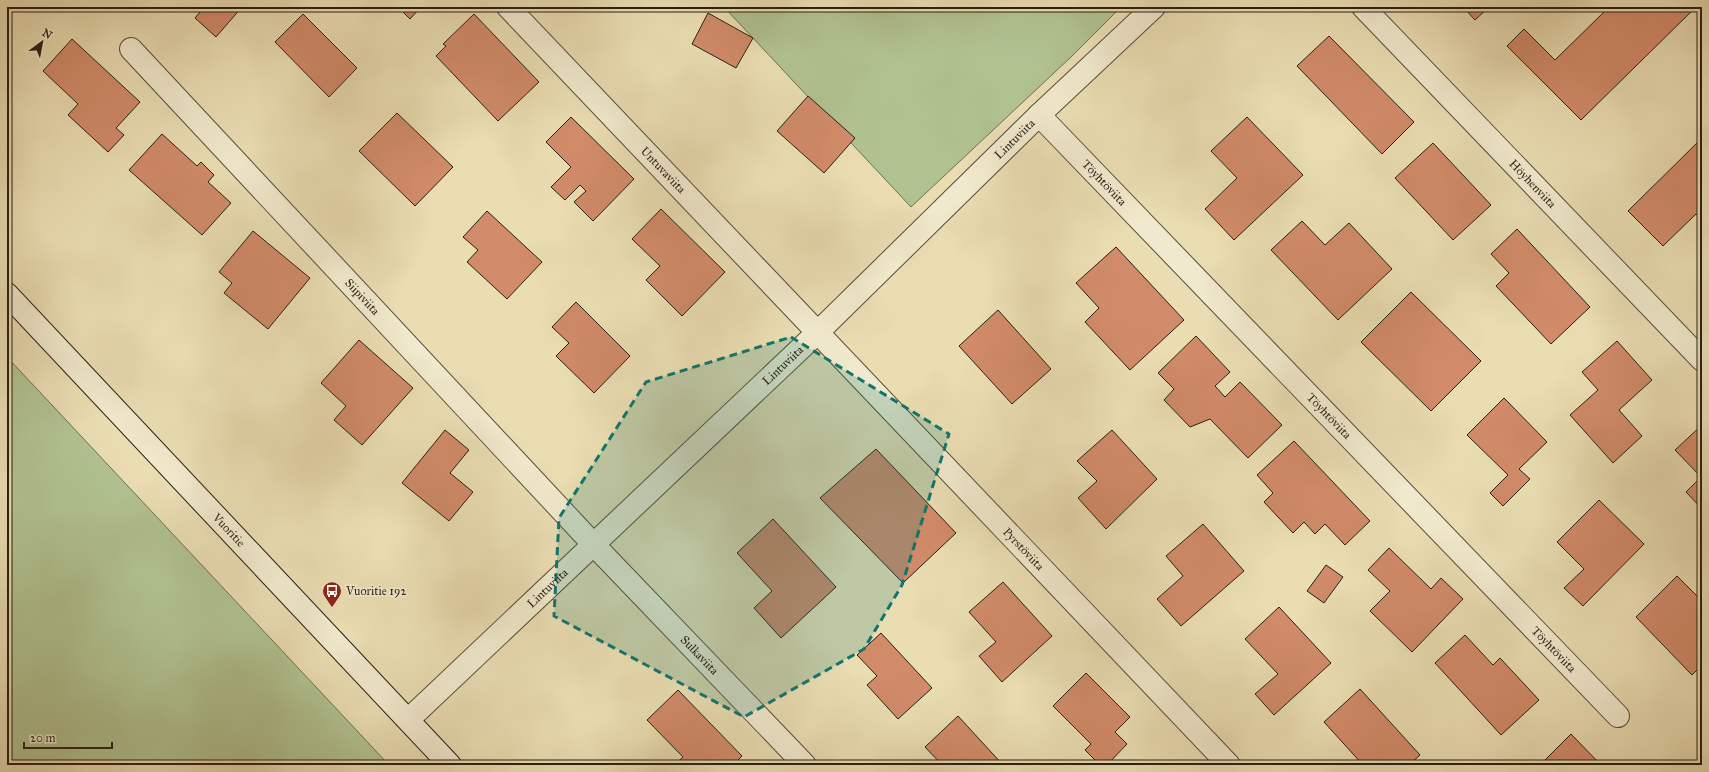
<svg xmlns="http://www.w3.org/2000/svg" width="1709" height="772" font-family="'IM FELL Great Primer',serif">
  <style>
    .green { fill: #b1c291; stroke: #6c7053 }
    .building { fill: #d18b69; stroke: #281f15 }
    .lines { fill: none; stroke-linecap: round; stroke-linejoin: round }
    .street-casing { stroke: #584e3c; stroke-width: 24 }
    .secondary-casing { stroke: #281f15; stroke-width: 24 }
    .street { stroke: #f1e9cd; stroke-width: 22 }
    .secondary { stroke: #f1e9cd; stroke-width: 22 }
    .marked { fill: #0f766e; fill-opacity: 0.2; stroke: #0f766e; stroke-width: 3; stroke-dasharray: 8 5; stroke-linejoin: round }
    .labels { text-anchor: middle; dominant-baseline: central; stroke-width: 3; stroke-linejoin: round; paint-order: stroke }
    .street-label { font-size: 12px; fill: #281f15; stroke: #f1e9cd }
    .poi-label { font-size: 12px; fill: #281f15; stroke: #f1e9cd; text-anchor: start }
  </style>
  <rect width="100%" height="100%" fill="#eaddb2"/>
  <filter id="stains"><feTurbulence type="fractalNoise" baseFrequency=".005" numOctaves="4"/><feColorMatrix values="0 0 0 0 .2 0 0 0 0 .09 0 0 0 0 .02 0 0 0 .5 -.17"/></filter>
  <radialGradient id="worn" r=".72"><stop offset=".6" stop-color="#630" stop-opacity="0"/><stop offset="1" stop-color="#630" stop-opacity=".3"/></radialGradient>
  <g class="green">
    <path d="M724,7H1121L1071,57L911,207Z"/>
    <path d="M7,357L389,765H7Z"/>
  </g>
  <g class="building">
    <path d="M204,7H242L216,37L195,18Z"/>
    <path d="M398,7H421L410,19Z"/>
    <path d="M1463,7H1489L1475,20Z"/>
    <path d="M1609,7H1696L1581,120L1507,46L1524,29L1555,60Z"/>
    <path d="M708,13L753,38L736,68L692,44Z"/>
    <path d="M303,14L357,68L329,97L275,42Z"/>
    <path d="M474,14L539,82L498,121L436,56L446,46L443,44Z"/>
    <path d="M1329,36L1414,122L1382,154L1297,66Z"/>
    <path d="M72,39L140,102L116,128L124,135L108,152L68,115L78,104L43,71Z"/>
    <path d="M808,96L855,138L824,173L777,131Z"/>
    <path d="M397,113L453,167L415,206L359,151Z"/>
    <path d="M571,117L634,179L593,221L574,202L586,191L580,185L565,200L551,187L571,167L546,142Z"/>
    <path d="M1247,117L1303,175L1234,240L1205,209L1237,178L1211,151Z"/>
    <path d="M162,134L197,166L201,162L214,175L208,182L231,203L202,235L129,170Z"/>
    <path d="M1702,138V220L1696,214L1663,246L1628,211Z"/>
    <path d="M1433,143L1491,205L1453,240L1395,178Z"/>
    <path d="M661,209L725,272L682,316L646,280L660,266L632,239Z"/>
    <path d="M487,211L542,262L507,299L467,262L478,250L463,237Z"/>
    <path d="M1302,221L1325,245L1349,223L1392,269L1338,320L1271,250Z"/>
    <path d="M1517,229L1590,307L1551,344L1496,286L1509,273L1491,254Z"/>
    <path d="M253,231L310,278L268,329L224,293L232,283L219,272Z"/>
    <path d="M1116,247L1184,320L1130,370L1085,322L1099,308L1076,283Z"/>
    <path d="M1411,292L1481,361L1431,411L1361,342Z"/>
    <path d="M576,302L630,356L594,393L556,356L569,343L552,327Z"/>
    <path d="M998,310L1051,369L1012,404L959,346Z"/>
    <path d="M1196,336L1230,372L1215,386L1225,397L1240,382L1282,425L1248,458L1210,419L1190,427L1164,400L1174,389L1158,373Z"/>
    <path d="M359,340L413,388L362,445L334,420L346,406L321,383Z"/>
    <path d="M1617,341L1652,380L1619,410L1642,436L1613,463L1570,415L1598,390L1582,372Z"/>
    <path d="M1504,398L1547,442L1519,469L1530,479L1503,506L1490,493L1508,475L1467,435Z"/>
    <path d="M1702,425V509L1686,492L1701,477L1675,450Z"/>
    <path d="M445,430L469,450L450,473L473,492L449,521L402,483Z"/>
    <path d="M1112,430L1157,479L1106,529L1078,498L1097,481L1077,461Z"/>
    <path d="M1294,441L1370,521L1345,545L1325,524L1315,534L1304,522L1293,533L1264,502L1273,493L1257,475Z"/>
    <path d="M876,449L956,533L903,583L820,498Z"/>
    <path d="M1599,500L1644,544L1583,606L1564,588L1584,569L1557,542Z"/>
    <path d="M773,519L836,587L781,638L754,608L772,591L737,553Z"/>
    <path d="M1203,524L1244,571L1181,626L1157,599L1183,576L1166,556Z"/>
    <path d="M1389,548L1431,589L1441,578L1463,599L1412,652L1370,611L1390,591L1368,570Z"/>
    <path d="M1326,565L1343,577L1324,603L1307,591Z"/>
    <path d="M1677,576L1702,601V665L1692,675L1636,617Z"/>
    <path d="M1003,582L1052,636L1002,682L979,656L996,642L969,612Z"/>
    <path d="M1279,607L1331,663L1274,715L1255,694L1278,674L1245,639Z"/>
    <path d="M881,633L932,688L898,719L867,685L877,676L857,655Z"/>
    <path d="M1465,635L1493,665L1500,658L1539,700L1501,735L1435,663Z"/>
    <path d="M1086,673L1130,717L1115,732L1127,744L1107,765H1100L1085,750L1091,744L1053,706Z"/>
    <path d="M1360,689L1420,755L1409,765H1363L1324,722Z"/>
    <path d="M678,690L742,756L733,765H674L683,757L647,720Z"/>
    <path d="M958,716L1003,765H942L925,747Z"/>
    <path d="M1571,734L1601,765H1540Z"/>
  </g>
  <g class="lines">
    <g class="street-casing">
      <g id="street">
        <path id="s1" d="M508,7L1229,765"/>
        <path id="s2" d="M1363,7L1702,360"/>
        <path id="s3" d="M131,49L594,545L805,765"/>
        <path id="s4" d="M1039,115L1618,716"/>
        <path id="s5" d="M408,720L817,333L1039,115L1154,7"/>
      </g>
    </g>
    <g class="secondary-casing">
      <g id="secondary">
        <path id="s6" d="M7,294L450,765"/>
      </g>
    </g>
    <use href="#street" class="street"/>
    <use href="#secondary" class="secondary"/>
  </g>
  <path class="marked" d="M791,337L949,434L902,585L864,649L744,717L554,616L559,518L646,382Z"/>
  <defs>
    <g id="bus-pin" transform="scale(1)"><path d="M0 17L-7.5 6A9.5 9.5 0 1 1 7.5 6Z" fill="#8f2418" stroke="#f1e9cd"/><path d="M-5-6H5V4H4V6H2V4H-2V6H-4V4H-5ZM-3.5-4V0h7V-4ZM-3.5 1.2v1.5H-2V1.2ZM2 1.2v1.5H3.5V1.2Z" fill="#fff"/></g>
  </defs>
  <g fill-rule="evenodd">
    <use href="#bus-pin" x="332" y="591"/>
  </g>
  <g class="labels">
    <g class="street-label">
      <text stroke="none"><textPath href="#s5" startOffset="840">Lintuviita</textPath></text>
      <text stroke="none"><textPath href="#s1" startOffset="225">Untuvaviita</textPath></text>
      <text stroke="none"><textPath href="#s4" startOffset="94">Töyhtöviita</textPath></text>
      <text stroke="none"><textPath href="#s2" startOffset="245">Höyhenviita</textPath></text>
      <text stroke="none"><textPath href="#s3" startOffset="339">Siipiviita</textPath></text>
      <text stroke="none"><textPath href="#s5" startOffset="516">Lintuviita</textPath></text>
      <text stroke="none"><textPath href="#s4" startOffset="418">Töyhtöviita</textPath></text>
      <text stroke="none"><textPath href="#s6" startOffset="324">Vuoritie</textPath></text>
      <text stroke="none"><textPath href="#s1" startOffset="748">Pyrstöviita</textPath></text>
      <text stroke="none"><textPath href="#s5" startOffset="192">Lintuviita</textPath></text>
      <text stroke="none"><textPath href="#s4" startOffset="742">Töyhtöviita</textPath></text>
      <text stroke="none"><textPath href="#s3" startOffset="831">Sulkaviita</textPath></text>
    </g>
    <g class="poi-label">
      <text x="346" y="591">Vuoritie 192</text>
    </g>
  </g>
  <rect width="1709" height="772" fill="none" stroke="#eaddb2" stroke-width="24"/>
  <rect x="8" y="8" width="1693" height="756" fill="none" stroke="#281f15" stroke-width="2"/>
  <rect x="12" y="12" width="1685" height="748" fill="none" stroke="#281f15"/>
  <g transform="translate(42 42) rotate(32)" stroke="#f1e9cd" stroke-width="3" paint-order="stroke">
  <path d="M0-3L7 15L0 10L-7 15Z" fill="#281f15"/>
  <text y="-6" font-size="11" font-weight="bold" text-anchor="middle" fill="#281f15">N</text>
  </g>
  <path d="M24 742v6h88v-6" fill="none" stroke="#281f15" stroke-width="2"/>
  <text x="30" y="742" font-size="12" fill="#281f15" stroke="#f1e9cd" stroke-width="3" paint-order="stroke">20 m</text>
  <rect width="100%" height="100%" filter="url(#stains)"/>
  <rect width="100%" height="100%" fill="url(#worn)"/>
</svg>
